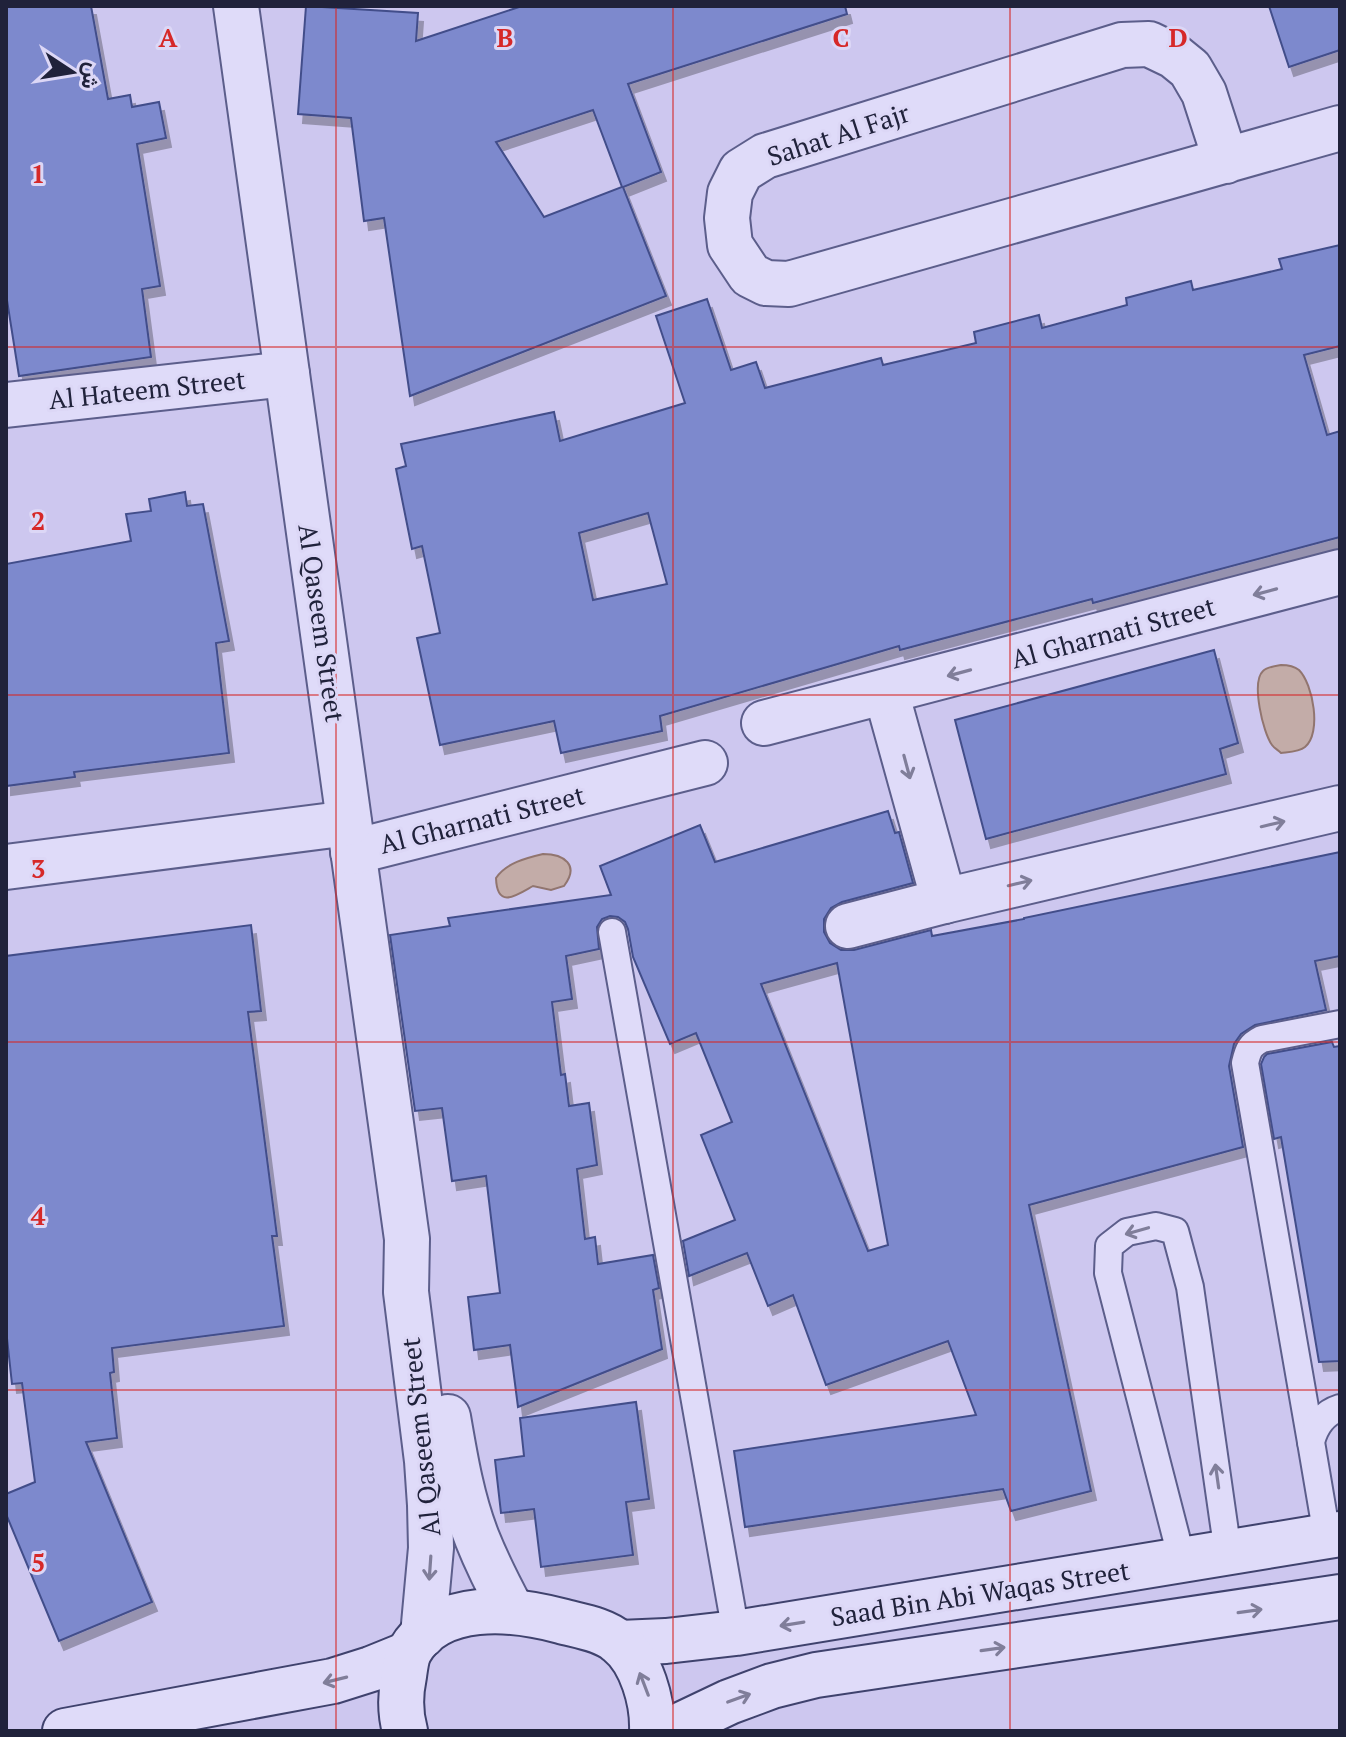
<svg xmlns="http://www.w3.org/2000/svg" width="1346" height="1737" font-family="'PT Serif',Vazirmatn,serif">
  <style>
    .water { fill: #c3aca8; stroke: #91756f; stroke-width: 2 }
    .building { fill: #7d89cd; stroke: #424e8a; stroke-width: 2; fill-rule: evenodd; filter: url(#shadow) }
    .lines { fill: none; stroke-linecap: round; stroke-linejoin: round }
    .lane-casing { stroke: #5c5e8b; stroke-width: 30 }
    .street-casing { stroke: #5c5e8b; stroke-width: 48 }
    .secondary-casing { stroke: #3f426d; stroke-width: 48 }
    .lane { stroke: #dfdbf9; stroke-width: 26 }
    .street { stroke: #dfdbf9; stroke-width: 44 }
    .secondary { stroke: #dfdbf9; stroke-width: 44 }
    .oneway { stroke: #807e9a }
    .grid { fill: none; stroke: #d62828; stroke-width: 2; stroke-opacity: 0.55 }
    .labels { text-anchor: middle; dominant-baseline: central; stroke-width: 6; stroke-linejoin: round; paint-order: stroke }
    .street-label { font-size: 26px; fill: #20223b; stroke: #dcd7f6 }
    .grid-label { font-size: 26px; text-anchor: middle; font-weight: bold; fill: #d62828; stroke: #dcd7f6; stroke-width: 6; stroke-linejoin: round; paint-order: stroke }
  </style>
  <defs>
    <filter id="shadow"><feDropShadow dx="5" dy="9" stdDeviation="0" flood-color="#0004"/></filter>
  </defs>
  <rect width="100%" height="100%" fill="#cdc7ef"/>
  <g class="water">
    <path d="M1281,665C1287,665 1294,666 1299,670C1313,684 1322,733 1305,747C1299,752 1289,752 1281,753C1278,750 1274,748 1272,745C1263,733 1251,682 1263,671C1267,667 1275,666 1281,665Z"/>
    <path d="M543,854C564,854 580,865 564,886L551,890L533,886C517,895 497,910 496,878C506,863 526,858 543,854Z"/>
  </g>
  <g class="building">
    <path d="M6,6H91L108,99L130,95L132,107L159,102L166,138L137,144L160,286L142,289L151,357L19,376L6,294Z"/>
    <path d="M306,6L418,13L416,41L522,6H845L847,14L628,84L661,172L623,187L666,296L410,396L384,218L364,221L351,118L298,114ZM593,110L622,187L544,217L496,142Z"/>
    <path d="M1269,6H1340V50L1289,67Z"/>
    <path d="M1340,245V346L1304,355L1327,435L1340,431V537L1093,603L1092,599L900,650L899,646L660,716L662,731L561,753L554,721L440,745L417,638L440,633L422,546L412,549L396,469L406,466L401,444L554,412L560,441L685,403L656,316L707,299L731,370L756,362L765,388L881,358L883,365L976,343L974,332L1039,315L1042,328L1127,305L1126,298L1191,281L1193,290L1282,269L1279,259ZM648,513L667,584L593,600L579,533Z"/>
    <path d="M185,492L187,506L203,504L229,641L216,643L229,753L74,772L75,777L6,786V564L131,541L126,514L151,511L149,499Z"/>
    <path d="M1214,650L1238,743L1220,749L1226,774L986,839L955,720Z"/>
    <path d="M888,811L895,833L899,832L913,883L842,902L831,908L824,919V932L830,943L841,950H854L931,930L932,936L1024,919V918L1340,852V956L1315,961L1326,1010L1255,1025L1241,1034L1234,1044L1229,1066L1243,1147L1029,1205L1091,1491L1011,1511L1003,1489L745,1527L734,1451L976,1415L948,1341L826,1385L793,1295L768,1306L747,1253L689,1276L683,1241L735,1220L701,1135L732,1122L696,1033L670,1044L633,957L628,929L625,922L618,917L610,916L602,919L597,927L599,949L566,956L572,999L552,1002L561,1075L565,1074L569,1106L589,1103L597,1165L577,1169L585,1239L595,1237L598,1264L653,1255L659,1288L653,1290L662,1349L518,1407L510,1345L474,1350L468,1297L500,1293L486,1176L452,1181L442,1108L415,1111L390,935L450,926L448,918L611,895L600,866L700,825L715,862ZM837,963L888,1245L868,1251L761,984Z"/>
    <path d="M251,925L261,1011L248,1012L277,1236H272L284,1326L112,1348L114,1372L110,1373L117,1438L86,1442L152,1602L59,1641L6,1514V1494L35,1482L22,1383L12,1384L6,1329V956Z"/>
    <path d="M1332,1042L1334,1047L1340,1046V1361L1319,1362L1281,1137L1274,1139L1261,1064L1264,1057L1267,1054Z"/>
    <path d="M636,1402L649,1499L626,1502L633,1555L541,1567L534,1509L501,1513L495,1460L524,1456L520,1418Z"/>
  </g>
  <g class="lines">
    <g class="lane-casing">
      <g id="lane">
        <path d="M612,932L736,1633"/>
        <path d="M1311,1442L1245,1063C1248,1050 1250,1045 1262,1039L1340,1024"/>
        <path d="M1327,1536L1311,1442C1315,1426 1324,1413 1340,1408"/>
        <path d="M1182,1560L1108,1273L1109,1246L1127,1232L1156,1226L1175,1231L1190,1287L1228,1553"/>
      </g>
    </g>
    <g class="street-casing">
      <g id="street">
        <path d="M236,6L407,1239L406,1292L427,1461L430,1505L431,1548L423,1635"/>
        <path d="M1226,161L1204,93L1190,69L1174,56L1149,44L1122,45L765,156L741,171L730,193L727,218L730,245L750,275L766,283L789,284L1340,128"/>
        <path d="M6,405L287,374"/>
        <path d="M886,692L944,901"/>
        <path d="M764,723L1340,572"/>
        <path d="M353,852L705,763"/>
        <path d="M6,867L349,823"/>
        <path d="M848,926L944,901L1340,808"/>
        <path d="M448,1417C455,1458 462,1500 477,1538C487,1563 499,1587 512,1611"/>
      </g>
    </g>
    <g class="secondary-casing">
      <g id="secondary">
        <path d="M620,1643L666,1641L736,1633L1340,1534"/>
        <path d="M65,1731L333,1681L371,1669L408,1654"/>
        <path d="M405,1731C400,1713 400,1695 404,1676C405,1669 406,1659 409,1652C438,1600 513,1608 561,1621C579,1626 603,1629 618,1642C642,1661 653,1702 652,1731"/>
        <path d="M668,1731L729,1702L772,1686L816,1675L1340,1597"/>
      </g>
    </g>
    <use href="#lane" class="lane"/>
    <use href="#street" class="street"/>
    <use href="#secondary" class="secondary"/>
  </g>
  <defs><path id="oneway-shaft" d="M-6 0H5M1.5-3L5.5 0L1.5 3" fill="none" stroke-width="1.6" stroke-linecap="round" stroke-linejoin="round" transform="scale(2)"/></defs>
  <g class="oneway">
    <use href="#oneway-shaft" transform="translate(1265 592) rotate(165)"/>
    <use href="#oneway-shaft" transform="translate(959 673) rotate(165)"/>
    <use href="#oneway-shaft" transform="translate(907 767) rotate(75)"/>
    <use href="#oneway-shaft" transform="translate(1273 824) rotate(-13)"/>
    <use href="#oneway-shaft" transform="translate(1020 883) rotate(-13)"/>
    <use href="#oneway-shaft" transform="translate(1137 1231) rotate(164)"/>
    <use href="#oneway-shaft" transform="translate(1217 1476) rotate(-98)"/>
    <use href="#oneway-shaft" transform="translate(430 1568) rotate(94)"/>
    <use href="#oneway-shaft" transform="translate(1250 1611) rotate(-8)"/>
    <use href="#oneway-shaft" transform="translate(792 1624) rotate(171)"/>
    <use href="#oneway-shaft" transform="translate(993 1649) rotate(-8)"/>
    <use href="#oneway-shaft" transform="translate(335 1680) rotate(166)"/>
    <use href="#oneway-shaft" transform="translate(644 1684) rotate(-111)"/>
    <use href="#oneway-shaft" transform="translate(739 1698) rotate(-20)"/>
  </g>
  <path class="grid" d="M336,6V1731M673,6V1731M1010,6V1731M6,347H1340M6,695H1340M6,1042H1340M6,1390H1340"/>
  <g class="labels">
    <g class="street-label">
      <text transform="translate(838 134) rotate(-18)">Sahat Al Fajr</text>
      <text transform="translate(147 389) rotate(-6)">Al Hateem Street</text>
      <text transform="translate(322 623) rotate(82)">Al Qaseem Street</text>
      <text transform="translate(1113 632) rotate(-15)">Al Gharnati Street</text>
      <text transform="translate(482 819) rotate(-14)">Al Gharnati Street</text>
      <text transform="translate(420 1437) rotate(-96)">Al Qaseem Street</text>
      <text transform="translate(980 1593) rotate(-9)">Saad Bin Abi Waqas Street</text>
    </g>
  </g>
  <g class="grid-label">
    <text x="168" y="47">A</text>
    <text x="505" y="47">B</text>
    <text x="841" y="47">C</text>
    <text x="1178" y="47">D</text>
    <text x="38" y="183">1</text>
    <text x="38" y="530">2</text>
    <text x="38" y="878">3</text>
    <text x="38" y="1225">4</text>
    <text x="38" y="1572">5</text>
  </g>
  <rect width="1346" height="1737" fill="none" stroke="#20223b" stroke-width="16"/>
  <g transform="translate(72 72) rotate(102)" stroke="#dcd7f6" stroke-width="6" paint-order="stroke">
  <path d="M0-6L14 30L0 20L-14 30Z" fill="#20223b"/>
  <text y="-12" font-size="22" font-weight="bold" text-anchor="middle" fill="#20223b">ش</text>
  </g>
</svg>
